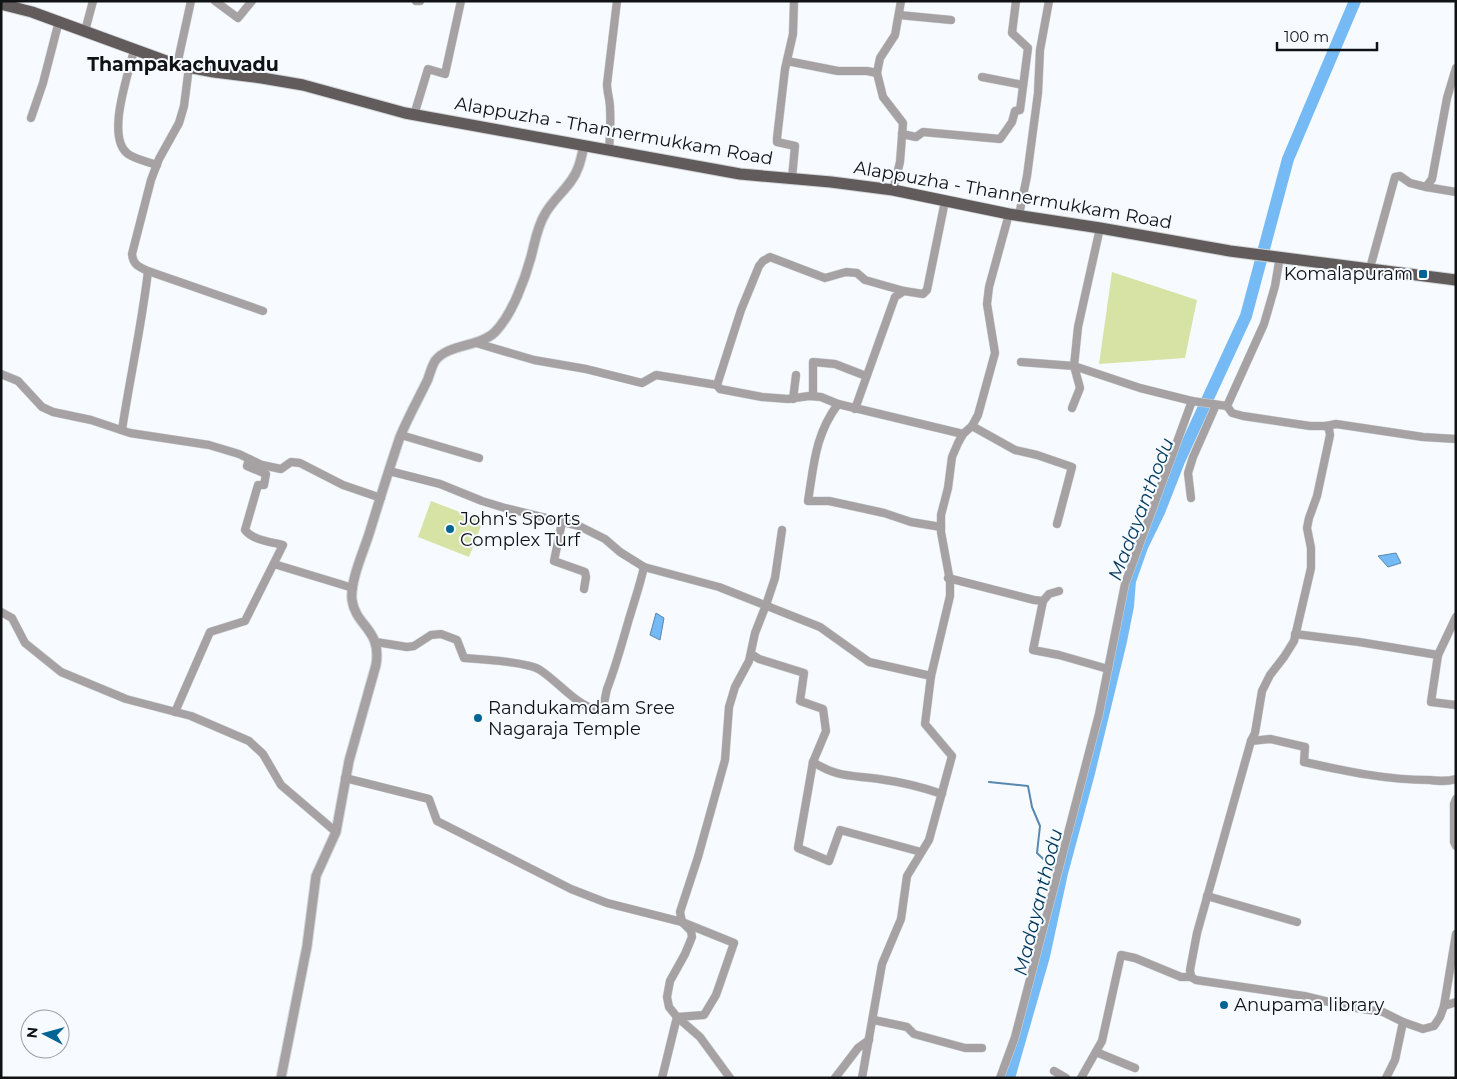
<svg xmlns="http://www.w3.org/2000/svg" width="1457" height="1079" font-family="Montserrat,sans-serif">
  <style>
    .green { fill: #d6e3a5 }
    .water { fill: #75baf4; stroke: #5788b1 }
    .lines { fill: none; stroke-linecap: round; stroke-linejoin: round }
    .stream { stroke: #5788b1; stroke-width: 2 }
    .river { stroke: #75baf4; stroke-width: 12 }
    .minor-casing { stroke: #d2d6d9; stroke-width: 9 }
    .tertiary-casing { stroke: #d2d6d9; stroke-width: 11 }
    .primary-casing { stroke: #d2d6d9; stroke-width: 13 }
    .minor { stroke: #a6a2a3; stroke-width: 8 }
    .tertiary { stroke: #a6a2a3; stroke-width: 9 }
    .primary { stroke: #625b5c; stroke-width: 11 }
    .poi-dot { fill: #006594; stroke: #f7fbff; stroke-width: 2 }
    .labels { text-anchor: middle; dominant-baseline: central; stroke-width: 4; stroke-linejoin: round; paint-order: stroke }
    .street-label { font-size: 18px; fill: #101214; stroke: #f7fbff }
    .poi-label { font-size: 18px; fill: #101214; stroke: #f7fbff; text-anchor: start }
    .neighbourhood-label { font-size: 19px; font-weight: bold; fill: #101214; stroke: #f7fbff }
    .water-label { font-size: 19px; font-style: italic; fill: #00385d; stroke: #f7fbff }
  </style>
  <rect width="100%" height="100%" fill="#f7fbff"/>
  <g class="green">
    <path d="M1112,272L1197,300L1185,358L1099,364Z"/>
    <path d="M431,501L483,521L469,557L418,537Z"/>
  </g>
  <g class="water">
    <path d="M1396,553L1401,563L1388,567L1378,556Z"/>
    <path d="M656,613L664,618L660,640L650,635Z"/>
  </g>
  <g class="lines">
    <path class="stream" d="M989,782L1028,786L1032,807L1040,826L1037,853L1056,871"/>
    <path class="river" d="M1009,1078L1044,956L1062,873L1089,773L1121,641L1128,606L1130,581L1142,547L1159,512L1179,461L1246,316L1288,159L1355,1"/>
    <g class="minor-casing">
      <g id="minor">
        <path d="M215,1L238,18L252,1"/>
        <path d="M416,1H420"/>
        <path d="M899,15L951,20"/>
        <path d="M85,31L93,1"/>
        <path d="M134,50C129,73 105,137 128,154C135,159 148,162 157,165"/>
        <path d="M787,61L838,71H867L877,73"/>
        <path d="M177,65L191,1"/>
        <path d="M982,77L1023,85"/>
        <path d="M414,115L428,69L445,74L461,1"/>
        <path d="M31,118L43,83L59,21"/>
        <path d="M902,134L916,137L923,132L1000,139L1012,122L1015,111L1020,110L1028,48L1012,33L1016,1"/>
        <path d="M609,150C610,136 611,122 610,108C610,100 607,92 607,84L617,1"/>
        <path d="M792,178L795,146L777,142V138L785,69L793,34L794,1"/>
        <path d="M1426,187L1456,192"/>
        <path d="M893,190L900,162L903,123L883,97L877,73L880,58L895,35L901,1"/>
        <path d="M1019,215L1027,176L1038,93L1040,50L1049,1"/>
        <path d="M1100,228L1078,327L1074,366L1140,388L1192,401L1227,406"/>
        <path d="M1370,268L1395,177L1400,176L1410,183L1426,187L1432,179L1447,98L1456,68"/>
        <path d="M148,271L263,311"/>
        <path d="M904,291L865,280L857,273L846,272L825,278L770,257L763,261L759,266L741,310L717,385L720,389L762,397L788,399L809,396L821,397L838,404L963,434"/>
        <path d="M476,343L534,360L586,369L642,383L656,375L717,385"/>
        <path d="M1021,362L1074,366L1080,388L1072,408"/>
        <path d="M1,374L18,381L42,407L53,412L91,420L130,433L209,445L239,454L262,465L281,469L291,462L300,463L343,485L381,498"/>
        <path d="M813,396V362L835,364L866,376"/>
        <path d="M793,399L796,375"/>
        <path d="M838,404C815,435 814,464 808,501H829L884,513L911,522L941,527"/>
        <path d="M855,409L895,297L904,291L923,294L927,290L945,201"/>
        <path d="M972,426L1015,450L1037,455L1072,467L1057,524"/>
        <path d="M1326,426L1336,424L1423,437L1456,439"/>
        <path d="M122,430C130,377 142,324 148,271C139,267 133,265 132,254L151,180L159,159L179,123L184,106L189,67"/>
        <path d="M401,435L479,458"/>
        <path d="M389,471L440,484L482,501L505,508L579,526L605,539L620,552L644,567L719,587L820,627L869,662L931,676L925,724L952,756L929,840L907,876L901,919L882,964L862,1078"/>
        <path d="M1191,498L1188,473L1193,457L1216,405"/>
        <path d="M562,522L554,561L585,572L586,577L584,589"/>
        <path d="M274,564L353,588"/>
        <path d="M948,578L1034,600L1043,601L1049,594L1059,591"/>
        <path d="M1043,601L1033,650L1059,655L1108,669"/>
        <path d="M1,612L12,618L25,643L61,672L126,699L191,716L249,741L263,754L281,785L336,832"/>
        <path d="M1295,634L1359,642L1438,655L1456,617"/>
        <path d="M376,642L407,647L414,646L431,635L441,634L457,640L464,658C480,659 529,662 540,670C560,683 577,707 601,711C605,704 605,696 607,689C616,666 622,643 629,619C634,602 640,585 644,567"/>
        <path d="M751,654L759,659L804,673L800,701L823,709L826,731L813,762L798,848L829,861L840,830L921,852"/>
        <path d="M1438,655L1431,702L1456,705"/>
        <path d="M931,676L950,596V581L941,532V515L948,488L952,457L958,443L963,434L972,426L978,415L995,353L987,304L989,287L1009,214"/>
        <path d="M175,712L210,632L245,621L283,545C272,542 252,540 245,530L258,485H264L266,474L247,466L249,459"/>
        <path d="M1251,741L1270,739L1305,747L1304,762C1345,771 1386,780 1429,780C1438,781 1446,782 1456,779"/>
        <path d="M813,762C838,778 851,775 879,779C901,782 922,787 942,794"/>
        <path d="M345,778L429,799L437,821L571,889L607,903L682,922L734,943L716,995L704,1015L677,1017L662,1078"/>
        <path d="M1456,799L1454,804V842L1456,846"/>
        <path d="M1207,896L1297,922"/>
        <path d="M1191,977L1190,970L1197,933L1251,741L1255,733L1262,691L1270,675L1284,657L1294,641L1311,568V548L1307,528L1309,518L1317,496L1330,435L1329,429L1326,426H1310L1243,416L1232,413L1227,406L1264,324L1275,286L1280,256"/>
        <path d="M1444,1006L1456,934"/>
        <path d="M874,1020L907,1027L914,1034L965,1048H982"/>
        <path d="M1096,1052L1135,1068"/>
        <path d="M1054,1071L1066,1078"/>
        <path d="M730,1078L700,1037L677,1017L669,1007L667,997L670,981L685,954L692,937L691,931L682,922L680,912L698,857L725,760L729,707L735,687L749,661L755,633L766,605L775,578L782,530"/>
        <path d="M835,1078L858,1048L869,1040"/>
        <path d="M1000,1078L1015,1037L1099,714L1125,584L1192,401"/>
        <path d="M1081,1078L1102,1041L1121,955L1135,958L1181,977H1191L1196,980L1304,996L1350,1007L1383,1012L1403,1022L1423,1029L1434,1026L1440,1017L1444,1006L1456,1002"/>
        <path d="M1386,1078L1395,1060L1403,1022"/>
      </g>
    </g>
    <g class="tertiary-casing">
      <path id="tertiary" d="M281,1078L307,946L316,876L336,832L349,761L376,665C382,629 356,627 352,600C350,581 363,553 369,534C379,502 389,469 400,437C408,417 419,398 428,379C430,373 432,366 435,361C447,344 480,347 495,332C512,315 525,279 531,257C535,242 537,227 545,214C554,197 572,186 578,168C581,161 582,153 584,146"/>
    </g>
    <g class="primary-casing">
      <path id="primary" d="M1,4L32,12L177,65L214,72L262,78L303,85L405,113L449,121L740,174L831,182L893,190L1009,214L1100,228L1230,251L1456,280"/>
    </g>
    <use href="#minor" class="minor"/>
    <use href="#tertiary" class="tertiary"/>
    <use href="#primary" class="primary"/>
  </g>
  <g class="poi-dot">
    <rect x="1418" y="269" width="10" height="10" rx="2.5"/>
    <circle cx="450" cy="529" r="5"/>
    <circle cx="478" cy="718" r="5"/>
    <circle cx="1224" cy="1005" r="5"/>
  </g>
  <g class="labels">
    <g class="street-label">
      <text transform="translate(614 131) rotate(10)">Alappuzha - Thannermukkam Road</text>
      <text transform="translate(1013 195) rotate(10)">Alappuzha - Thannermukkam Road</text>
    </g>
    <g class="poi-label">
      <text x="1413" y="274" text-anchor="end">Komalapuram</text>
      <text x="460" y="519">John's Sports<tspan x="460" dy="21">Complex Turf</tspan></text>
      <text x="488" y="708">Randukamdam Sree<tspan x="488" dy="21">Nagaraja Temple</tspan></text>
      <text x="1234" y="1005">Anupama library</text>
    </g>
    <g class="neighbourhood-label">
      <text x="183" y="64">Thampakachuvadu</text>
    </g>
    <g class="water-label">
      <text transform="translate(1141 509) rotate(-69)">Madayanthodu</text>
      <text transform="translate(1038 902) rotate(-76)">Madayanthodu</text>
    </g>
  </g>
  <rect width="1457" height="1079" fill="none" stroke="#101214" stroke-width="5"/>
  <g transform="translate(45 1034) rotate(276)"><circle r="24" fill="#f7fbff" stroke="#9b9ea1"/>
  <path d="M0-4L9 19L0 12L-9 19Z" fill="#006594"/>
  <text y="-8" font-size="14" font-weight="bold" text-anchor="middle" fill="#101214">N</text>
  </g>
  <path d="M1277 42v8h100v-8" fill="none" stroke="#101214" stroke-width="2.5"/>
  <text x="1284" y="42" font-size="15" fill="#101214" stroke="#f7fbff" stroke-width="4" paint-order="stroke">100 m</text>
</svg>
